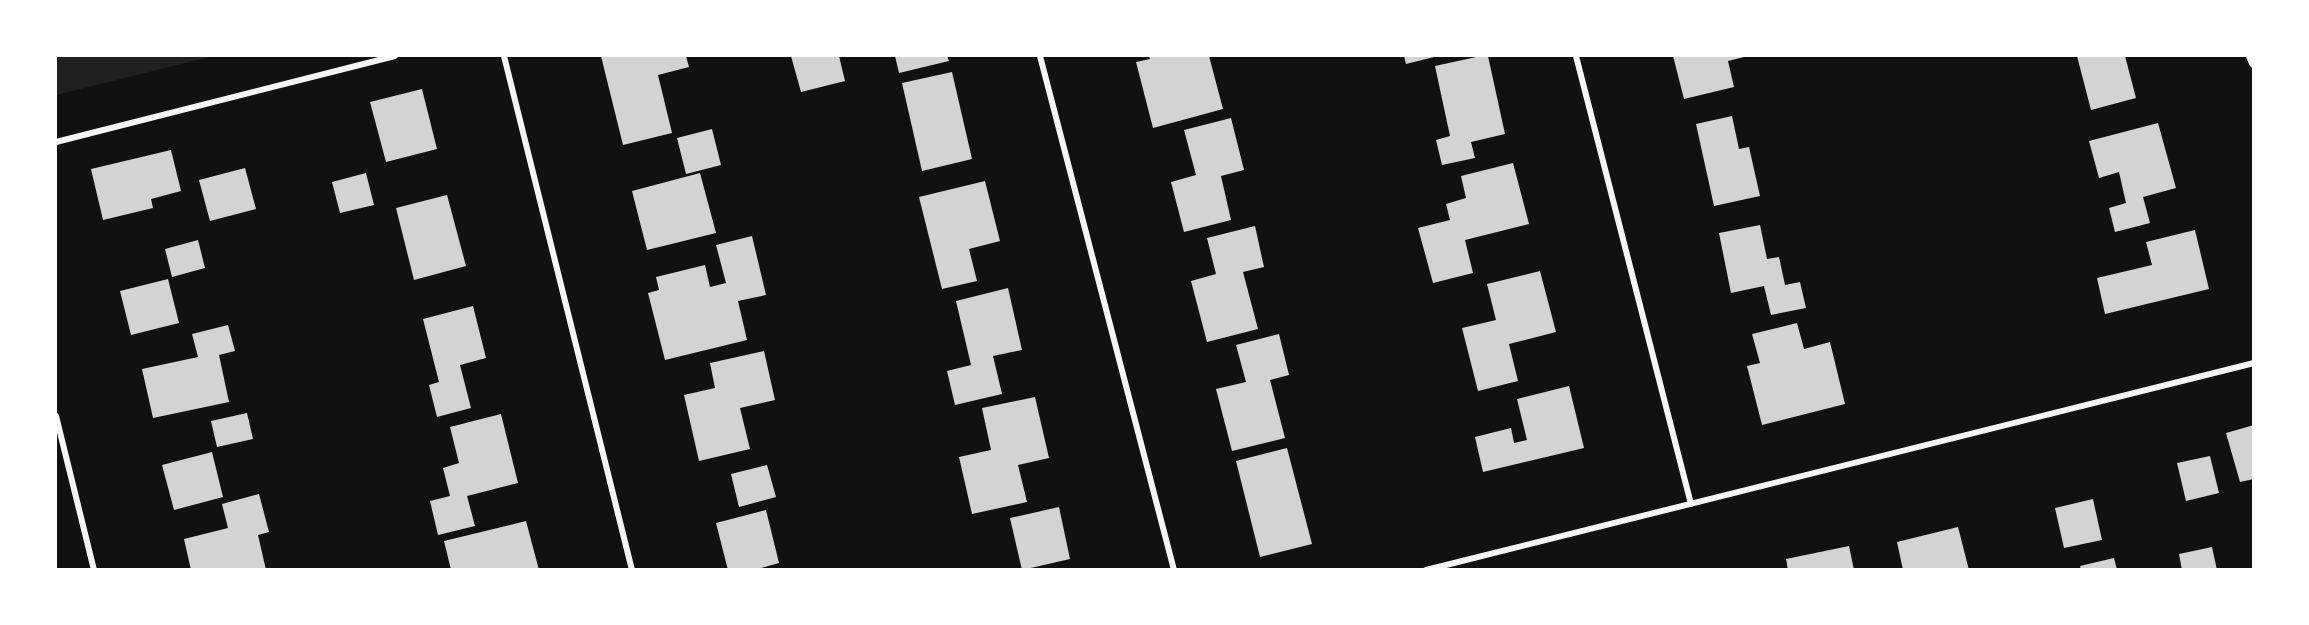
<svg xmlns="http://www.w3.org/2000/svg" width="2309" height="625" font-family="'Roboto Serif',serif">
  <style>
    .green { fill: #202020 }
    .building { fill: #d3d3d3 }
    .lines { fill: none; stroke-linecap: round; stroke-linejoin: round }
    .minor { stroke: #f5f5f5; stroke-width: 6 }
    .tertiary { stroke: #f5f5f5; stroke-width: 10 }
  </style>
  <rect width="100%" height="100%" fill="#111"/>
  <path class="green" d="M56,56H214L56,95Z"/>
  <g class="building">
    <path d="M601,56H686L689,67L658,75L672,133L623,145Z"/>
    <path d="M791,56H839L845,81L801,92Z"/>
    <path d="M895,56H947L949,61L899,73Z"/>
    <path d="M1149,56H1209L1223,109L1153,128L1136,62L1150,59Z"/>
    <path d="M1404,56H1438L1406,64Z"/>
    <path d="M1481,56H1488L1505,134L1471,142L1475,158L1442,165L1436,140L1450,136L1435,66Z"/>
    <path d="M1673,56H1748L1728,61L1734,87L1684,99Z"/>
    <path d="M2077,56H2125L2136,98L2091,110Z"/>
    <path d="M952,72L972,159L922,171L902,83Z"/>
    <path d="M422,89L437,149L386,162L370,102Z"/>
    <path d="M1732,116L1739,149L1749,147L1760,196L1714,206L1696,124Z"/>
    <path d="M1231,118L1244,170L1221,176L1231,220L1184,232L1171,182L1196,175L1184,130Z"/>
    <path d="M2158,123L2176,188L2143,197L2150,223L2115,232L2109,208L2126,203L2119,172L2099,178L2089,141Z"/>
    <path d="M712,129L721,165L686,174L677,138Z"/>
    <path d="M171,150L181,191L151,199L153,208L103,220L91,169Z"/>
    <path d="M1513,163L1529,224L1465,240L1473,273L1433,283L1418,228L1450,220L1446,204L1466,198L1461,176Z"/>
    <path d="M245,168L256,209L210,221L199,180Z"/>
    <path d="M366,173L374,205L340,213L332,182Z"/>
    <path d="M700,173L716,233L647,250L632,191Z"/>
    <path d="M985,181L1000,241L969,249L977,281L942,289L919,197Z"/>
    <path d="M447,195L466,266L414,280L396,208Z"/>
    <path d="M1760,225L1767,259L1779,257L1785,285L1800,282L1806,308L1771,315L1764,286L1731,293L1719,233Z"/>
    <path d="M1255,226L1264,267L1243,272L1258,329L1207,342L1191,281L1216,274L1207,238Z"/>
    <path d="M2195,230L2209,289L2105,314L2097,278L2152,265L2146,242Z"/>
    <path d="M752,236L766,295L738,301L747,340L665,360L648,293L659,290L656,277L705,265L710,287L726,283L716,245Z"/>
    <path d="M198,240L205,268L172,277L165,249Z"/>
    <path d="M1540,271L1556,332L1509,344L1518,381L1478,391L1462,328L1496,320L1487,284Z"/>
    <path d="M168,279L179,323L131,335L120,291Z"/>
    <path d="M1008,288L1022,350L993,356L1002,394L955,405L947,371L971,365L956,301Z"/>
    <path d="M473,306L486,358L460,365L471,408L437,417L429,385L439,382L423,319Z"/>
    <path d="M1797,323L1804,349L1830,342L1845,404L1762,425L1747,366L1760,363L1752,334Z"/>
    <path d="M228,325L235,351L219,355L229,402L153,418L142,369L198,357L192,334Z"/>
    <path d="M1279,334L1289,375L1270,380L1285,438L1232,451L1216,389L1246,382L1236,345Z"/>
    <path d="M764,351L775,400L740,408L750,449L699,461L684,395L715,388L710,363Z"/>
    <path d="M1569,386L1584,448L1483,472L1475,437L1511,428L1514,443L1527,440L1517,399Z"/>
    <path d="M1035,397L1049,458L1018,465L1027,502L972,514L959,457L991,450L982,408Z"/>
    <path d="M247,413L253,439L217,447L211,421Z"/>
    <path d="M501,414L518,483L467,496L475,526L438,535L430,501L450,496L443,468L459,463L450,427Z"/>
    <path d="M2254,425V479L2240,482L2226,433Z"/>
    <path d="M1287,448L1312,544L1260,557L1236,461Z"/>
    <path d="M212,452L223,497L174,510L162,465Z"/>
    <path d="M2210,456L2219,493L2186,501L2177,463Z"/>
    <path d="M767,465L776,497L739,507L731,474Z"/>
    <path d="M259,494L269,532L258,535L266,570H191L184,539L228,528L222,504Z"/>
    <path d="M2093,499L2102,540L2064,548L2055,508Z"/>
    <path d="M1059,507L1070,559L1022,570L1010,518Z"/>
    <path d="M766,510L779,563L754,570H728L716,523Z"/>
    <path d="M526,521L539,570H451L444,541Z"/>
    <path d="M1958,527L1969,570H1903L1897,542Z"/>
    <path d="M1849,546L1854,570H1788L1786,559Z"/>
    <path d="M2212,547L2217,570H2182L2179,554Z"/>
    <path d="M2114,558L2117,570H2081L2080,566Z"/>
  </g>
  <g class="lines">
    <g class="minor">
      <path d="M504,56L632,570"/>
      <path d="M1040,56L1174,570"/>
      <path d="M1576,56L1691,504"/>
      <path d="M56,142L395,56"/>
      <path d="M56,416L94,570"/>
      <path d="M1426,570L2254,363"/>
    </g>
    <path class="tertiary" d="M2251,56L2254,63"/>
  </g>
  <rect width="2309" height="625" fill="none" stroke="#ffffff" stroke-width="114"/>
</svg>
